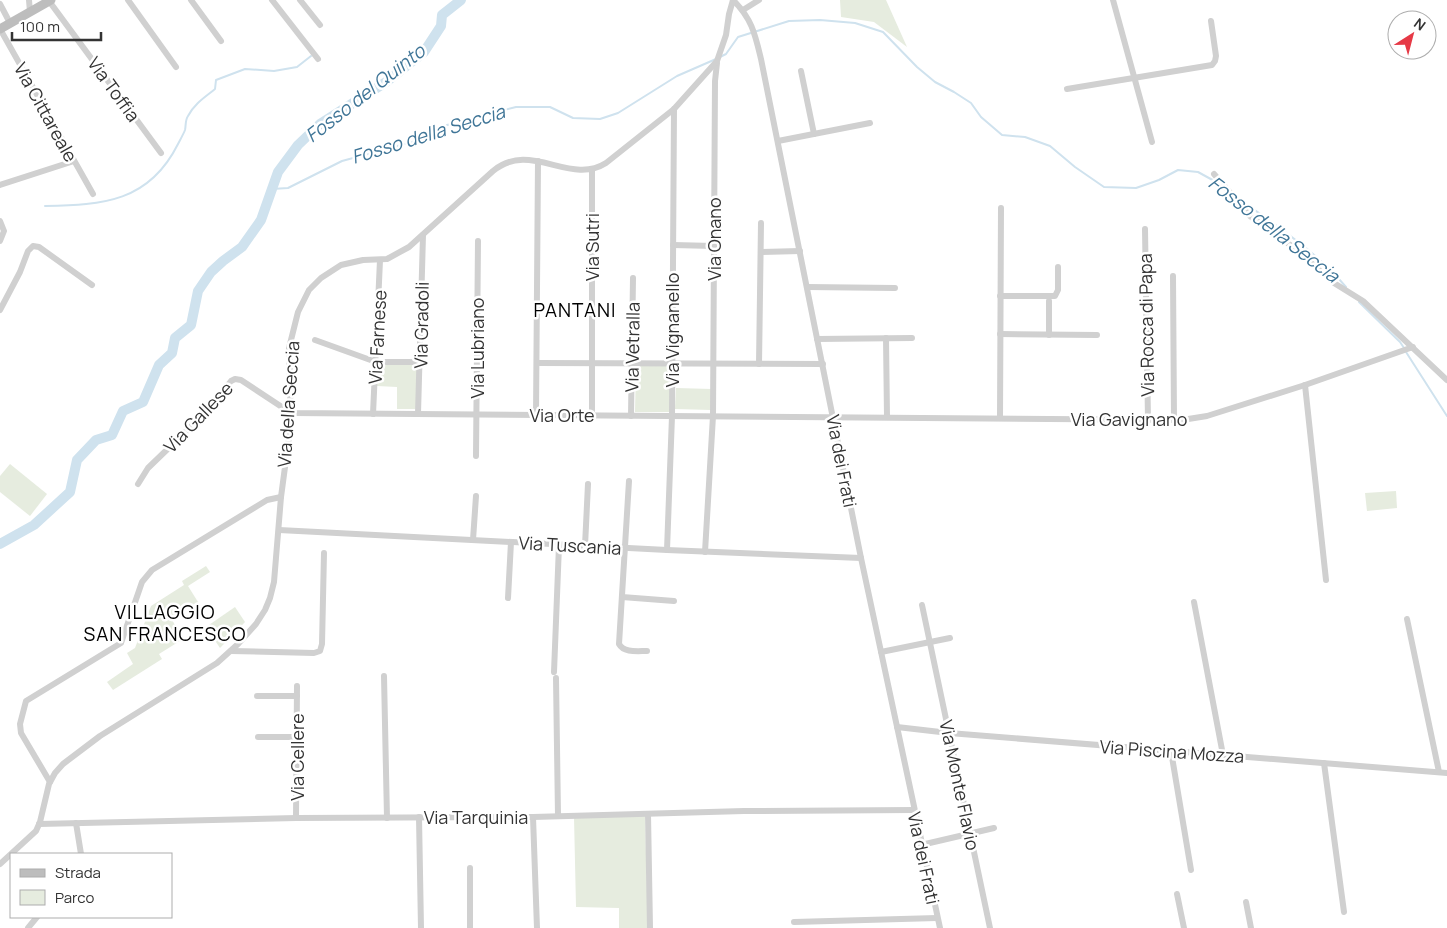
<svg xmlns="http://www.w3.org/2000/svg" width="1447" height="928" font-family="Manrope,sans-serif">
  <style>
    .green { fill: #e6ecdf }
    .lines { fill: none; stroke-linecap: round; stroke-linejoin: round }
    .stream { stroke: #cfe2ee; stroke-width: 2 }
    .river { stroke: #cfe2ee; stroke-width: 10 }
    .minor { stroke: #d0d0d0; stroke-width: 6 }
    .secondary { stroke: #bdbdbd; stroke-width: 9 }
    .labels { text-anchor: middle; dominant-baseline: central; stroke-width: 5; stroke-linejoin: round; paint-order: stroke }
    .street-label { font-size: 18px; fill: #333; stroke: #fff }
    .water-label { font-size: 19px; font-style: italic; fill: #3f7597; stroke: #fff }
    .neighbourhood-label { font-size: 19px; letter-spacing: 1px; fill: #000; stroke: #fff }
  </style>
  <rect width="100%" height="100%" fill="#fff"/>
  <g class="green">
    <path d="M840,0H886L907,47L874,22L841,17Z"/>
    <path d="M377,362L417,363V409H397V387L377,386Z"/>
    <path d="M636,366H671L670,412H635Z"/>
    <path d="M676,388L712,389L711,410L675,409Z"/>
    <path d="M10,464L47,494L30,516L0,492V476Z"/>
    <path d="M1396,491L1397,508L1367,511L1365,493Z"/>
    <path d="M206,566L210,572L188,586L198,602L171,618L183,639L159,654L162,659L113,690L107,682L133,664L127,653L135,648L151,606L184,585L182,581Z"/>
    <path d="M235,607L245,622L220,648L206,627Z"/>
    <path d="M645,816L648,928H619V908L576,907L574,817Z"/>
  </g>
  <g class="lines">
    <g class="stream">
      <path d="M720,57L726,54L738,37L789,21L820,20L855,23L883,32L917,67L935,82L954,92L971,103L981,117L1002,135L1025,137L1050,146L1075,167L1104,187L1136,188L1159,180L1178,170L1198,172L1218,183"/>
      <path d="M272,189L288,188L342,161L434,136L447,125L516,107H550L573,118L600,119L618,113L677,76L716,59"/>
      <path d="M1238,198C1275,225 1316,251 1346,287"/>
      <path d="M45,206C103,205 149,202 178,144C180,140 183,135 185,130C186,126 185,120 188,116C194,104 205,97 215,89L216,80L245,69L274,71L297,67L311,56"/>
      <path d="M1359,302L1400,342L1404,348"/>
      <path d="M1406,352L1447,416"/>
    </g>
    <path class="river" d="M0,544L34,525L70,492L77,460L96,440L112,435L123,411L143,402L159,365L172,353L175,338L191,325L198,291L211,272L223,261L242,247L261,220L278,172L298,145L320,124L386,82L424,52L441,26L442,15L461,0"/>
    <g class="minor">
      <path d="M29,0L30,12"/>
      <path d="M128,0L176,67"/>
      <path d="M191,0L221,41"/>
      <path d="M272,0L318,59"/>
      <path d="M300,0L320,25"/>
      <path d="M733,0C752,19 755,34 761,59L861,558L940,928"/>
      <path d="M1113,0L1152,142"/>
      <path d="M49,1L161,153"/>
      <path d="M0,4L10,23"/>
      <path d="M743,10L759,0"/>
      <path d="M0,29L93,194"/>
      <path d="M801,71L814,134"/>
      <path d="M1067,89L1212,65L1215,61L1216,56L1211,21"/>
      <path d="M778,141L870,123"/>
      <path d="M1214,174L1250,216L1293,247L1334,283L1363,301L1447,380"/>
      <path d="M0,185L74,161"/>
      <path d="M0,221L4,231L0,241"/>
      <path d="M1145,229L1148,420"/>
      <path d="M673,245L714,246"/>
      <path d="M761,252L800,251"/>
      <path d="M1173,276L1174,420"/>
      <path d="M807,287L895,288"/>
      <path d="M1000,296H1055L1058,290V267"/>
      <path d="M0,310L20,272L28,251L33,246L39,247L92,285"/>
      <path d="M1000,334L1097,335"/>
      <path d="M1049,335V301"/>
      <path d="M886,338L887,417"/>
      <path d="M817,339L912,338"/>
      <path d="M315,340L376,362H420"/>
      <path d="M537,363L823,364"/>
      <path d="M759,364L761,223"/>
      <path d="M1305,385L1326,580"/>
      <path d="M373,414L380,260"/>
      <path d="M418,414L423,235"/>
      <path d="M536,415L538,161"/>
      <path d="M592,416V169"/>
      <path d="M631,416L633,278"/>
      <path d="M1000,418L1001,208"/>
      <path d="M476,456L478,241"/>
      <path d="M629,481L619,644C624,653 637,651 647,651"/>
      <path d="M138,484L148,468L207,411L231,381L235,379L241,380L291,413L1182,420L1207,416L1305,385L1413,347"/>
      <path d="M279,530L667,550L861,558"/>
      <path d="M473,540L476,496"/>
      <path d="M585,546L588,484"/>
      <path d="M667,550L672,416L674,109"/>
      <path d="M705,552L713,416L715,81L717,63"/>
      <path d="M622,597L674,601"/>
      <path d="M508,598L511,542"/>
      <path d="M1194,602L1223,755"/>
      <path d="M922,605L990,928"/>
      <path d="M1407,619L1439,772"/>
      <path d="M231,651L314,653L320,651L322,644L324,553"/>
      <path d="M881,652L950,638"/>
      <path d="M554,672L559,545"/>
      <path d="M384,676L387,818"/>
      <path d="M556,678L558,816"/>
      <path d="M257,696H297"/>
      <path d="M897,727L949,733L1447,773"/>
      <path d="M258,737H297"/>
      <path d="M1171,751L1191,870"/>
      <path d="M1324,763L1344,912"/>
      <path d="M50,782L21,733L20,724L26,701L121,643L142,582L152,570L267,500L281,497"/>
      <path d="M648,814L650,928"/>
      <path d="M419,817L421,928"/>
      <path d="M533,817L537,928"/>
      <path d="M296,818L297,686"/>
      <path d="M76,823L81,854"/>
      <path d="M39,824L296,818L533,817L744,811L914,810"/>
      <path d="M921,845L994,828"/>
      <path d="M0,864L36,831L40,822L49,784L55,773L63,764L100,736L217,663L238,644L256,624L265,610L270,598L274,582L281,497L291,422L289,348L298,312L309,290L321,278L341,265L363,260L387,259L409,247L493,171C530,140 570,186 606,163L674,109L717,61L726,35L729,14L733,0"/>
      <path d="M470,868V928"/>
      <path d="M1177,894L1184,928"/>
      <path d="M1246,902L1251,928"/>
      <path d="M794,922L937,918"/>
      <path d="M28,928L37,917"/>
    </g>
    <path class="secondary" d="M0,29L51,0"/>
  </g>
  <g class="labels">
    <g class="street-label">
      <text transform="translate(114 89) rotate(54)">Via Toffia</text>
      <text transform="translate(46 112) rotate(61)">Via Cittareale</text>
      <text transform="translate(714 239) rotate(-90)">Via Onano</text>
      <text transform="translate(592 247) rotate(-90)">Via Sutri</text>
      <text transform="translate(421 325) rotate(-89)">Via Gradoli</text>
      <text transform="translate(1146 325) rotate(-91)">Via Rocca di Papa</text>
      <text transform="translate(672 330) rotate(-90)">Via Vignanello</text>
      <text transform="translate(377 337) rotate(-87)">Via Farnese</text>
      <text transform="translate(632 347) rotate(-89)">Via Vetralla</text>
      <text transform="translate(477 348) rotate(-90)">Via Lubriano</text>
      <text transform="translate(288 404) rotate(-86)">Via della Seccia</text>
      <text x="562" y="415">Via Orte</text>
      <text transform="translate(198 417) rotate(-46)">Via Gallese</text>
      <text x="1129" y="419">Via Gavignano</text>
      <text transform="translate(842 461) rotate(79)">Via dei Frati</text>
      <text transform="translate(570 545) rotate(3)">Via Tuscania</text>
      <text transform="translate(1172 751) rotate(4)">Via Piscina Mozza</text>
      <text transform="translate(297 757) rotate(-90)">Via Cellere</text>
      <text transform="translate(960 785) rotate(78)">Via Monte Flavio</text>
      <text x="476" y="817">Via Tarquinia</text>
      <text transform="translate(924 858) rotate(78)">Via dei Frati</text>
    </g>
    <g class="water-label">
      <text transform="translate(365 93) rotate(-38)">Fosso del Quinto</text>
      <text transform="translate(428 134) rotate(-17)">Fosso della Seccia</text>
      <text transform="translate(1274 229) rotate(38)">Fosso della Seccia</text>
    </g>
    <g class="neighbourhood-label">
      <text x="575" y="310">PANTANI</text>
      <text x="165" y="612">VILLAGGIO<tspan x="165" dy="22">SAN FRANCESCO</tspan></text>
    </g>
  </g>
  <rect x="10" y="853" width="162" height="65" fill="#ffffff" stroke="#adadad"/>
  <rect x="20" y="869" width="25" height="8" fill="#bdbdbd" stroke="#adadad"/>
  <text x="55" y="878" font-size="15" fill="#333333">Strada</text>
  <rect x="20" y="890" width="25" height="15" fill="#e6ecdf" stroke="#adadad"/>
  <text x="55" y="903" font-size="15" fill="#333333">Parco</text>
  <g transform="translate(1412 35) rotate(36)"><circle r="24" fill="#ffffff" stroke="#adadad"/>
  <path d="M0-4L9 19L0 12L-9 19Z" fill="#e63946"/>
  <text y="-8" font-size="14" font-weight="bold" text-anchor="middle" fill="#333333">N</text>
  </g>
  <path d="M12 32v8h89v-8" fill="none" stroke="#333333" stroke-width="2.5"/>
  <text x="20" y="32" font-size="15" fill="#333333" stroke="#ffffff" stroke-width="4" paint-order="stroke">100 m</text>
</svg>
